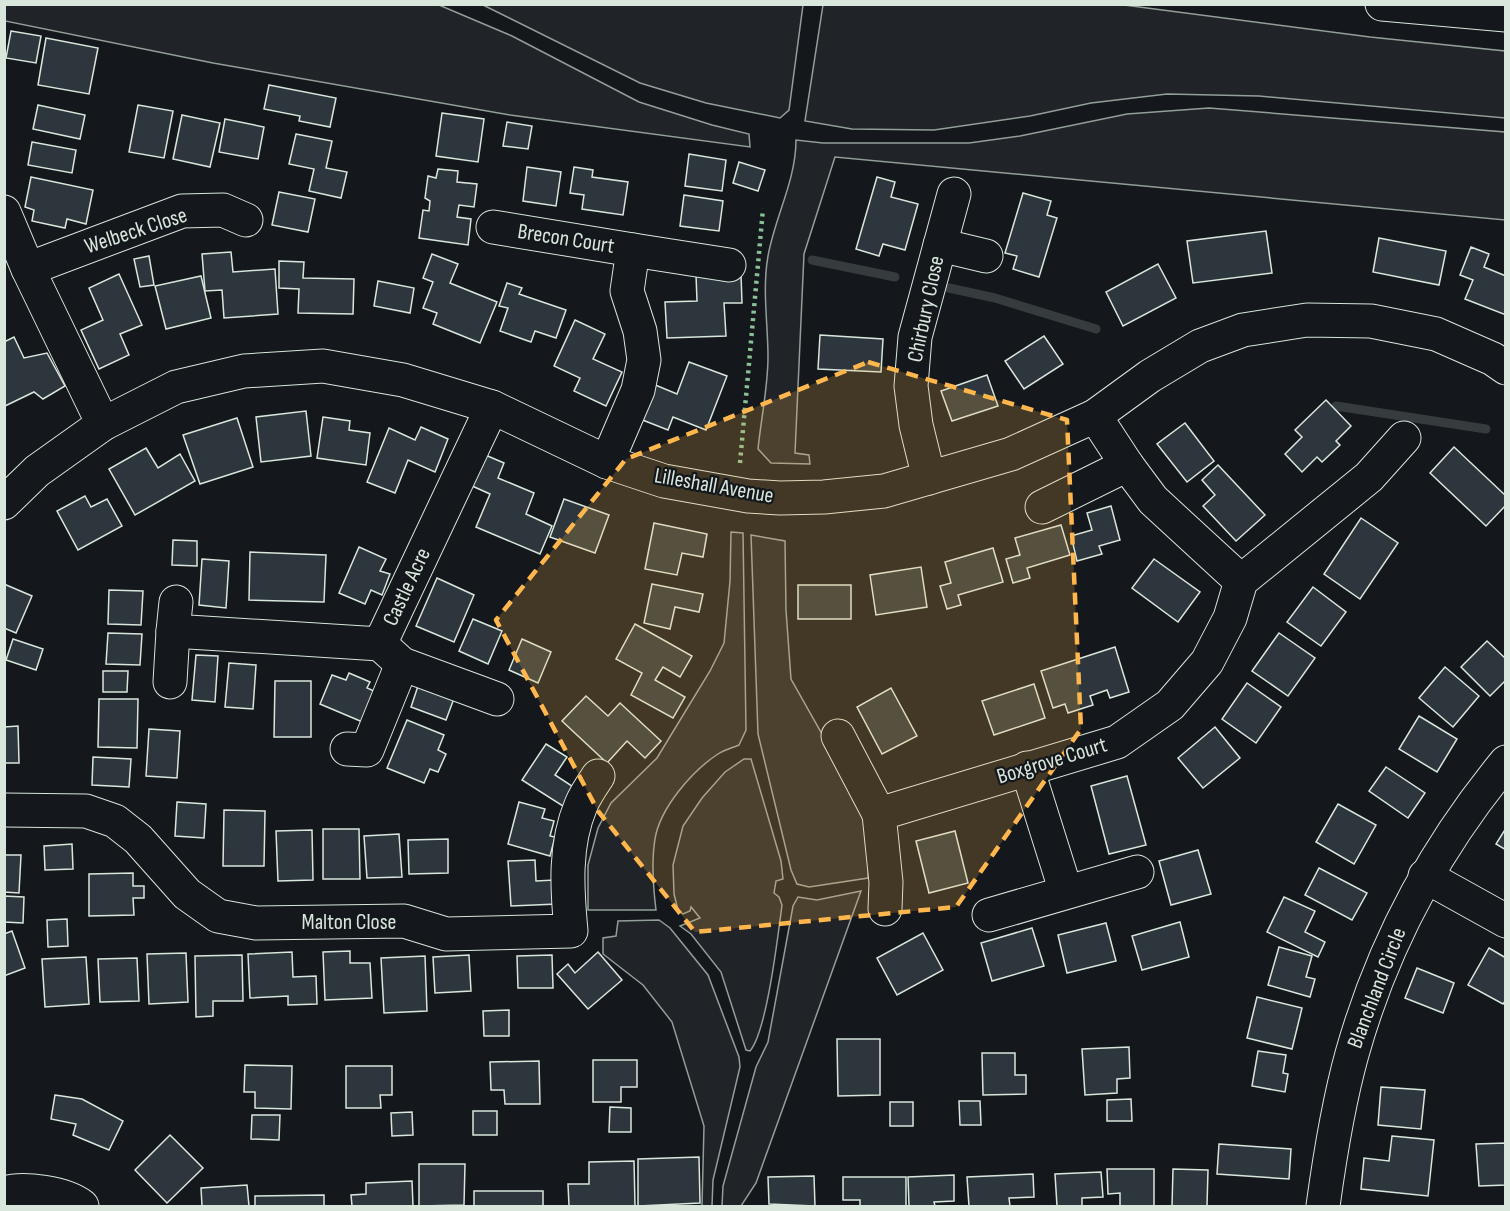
<svg xmlns="http://www.w3.org/2000/svg" width="1510" height="1211" font-family="'Sofia Sans Condensed',sans-serif">
  <style>
    .green { fill: #202428; stroke: #939e99; stroke-width: 1.5 }
    .lines { fill: none; stroke-linecap: round; stroke-linejoin: round }
    .stream { stroke: #363b3e; stroke-width: 9 }
    .building { fill: #2c363c; stroke: #d8e6dc; stroke-width: 1.5 }
    .minor-casing { stroke: #d8e6dc; stroke-width: 35 }
    .minor { stroke: #14181c; stroke-width: 33 }
    .hedge { stroke: #8ac095; stroke-width: 4.5; stroke-dasharray: 3 4.5; stroke-linecap: butt }
    .marked { fill: #ffb74d; fill-opacity: 0.2; stroke: #ffb74d; stroke-width: 4.5; stroke-dasharray: 12 8; stroke-linejoin: round }
    .labels { text-anchor: middle; dominant-baseline: central; stroke-width: 4.5; stroke-linejoin: round; paint-order: stroke }
    .street-label { font-size: 22px; fill: #d8e6dc; stroke: #14181c }
  </style>
  <rect width="100%" height="100%" fill="#14181c"/>
  <g class="green">
    <path d="M4,5H439L512,36L639,102L712,125L749,134L750,147L510,115L213,63L5,21Z"/>
    <path d="M483,5H803L789,110L780,118L706,103L640,83Z"/>
    <path d="M823,5H1124L1370,37L1505,51V118L1259,96L1167,94L1091,103L1030,116L934,130L852,129L805,121Z"/>
    <path d="M1209,108L1505,132V220L835,157L804,254L795,453L809,455L810,464L771,463L758,449C761,419 768,387 768,357C768,323 762,290 768,256C775,217 796,180 796,140L823,143H969L1020,136L1127,114Z"/>
    <path d="M731,532L743,533L746,730L739,745C732,748 724,750 718,754C692,771 660,808 655,839C651,863 653,886 656,910H588V865L598,828L611,803L657,758L710,671L724,643L730,581Z"/>
    <path d="M751,535L785,541L786,610L791,679L871,821L868,878L809,887L797,884L791,870L758,734Z"/>
    <path d="M744,759H751L781,861L783,879L776,881L774,893L779,897L782,905C778,935 767,1031 750,1051L746,1050L721,972L691,934L680,926L700,918L691,907L690,911L683,914L678,910L674,894L673,865L683,826L702,798L725,772Z"/>
    <path d="M861,891L756,1183L741,1206H722L723,1186L756,1067L768,1042L793,906L798,897L817,900Z"/>
    <path d="M659,920L670,928L708,975L739,1057L740,1067L713,1180L712,1206H702L704,1126L672,1022L643,985L603,954V938L616,936L618,921Z"/>
  </g>
  <g class="lines">
    <g class="stream">
      <path d="M812,260L895,277"/>
      <path d="M949,288L995,298L1096,329"/>
      <path d="M1336,406L1486,429"/>
    </g>
  </g>
  <g class="building">
    <path d="M11,31L41,36L36,63L6,58Z"/>
    <path d="M46,38L98,48L89,94L38,85Z"/>
    <path d="M269,85L336,98L330,127L299,121L300,116L264,109Z"/>
    <path d="M38,105L85,115L80,139L33,129Z"/>
    <path d="M138,105L173,111L164,158L129,152Z"/>
    <path d="M442,113L484,119L478,162L436,156Z"/>
    <path d="M182,115L220,123L210,167L173,159Z"/>
    <path d="M225,119L264,127L258,159L219,152Z"/>
    <path d="M507,122L532,126L528,149L503,146Z"/>
    <path d="M296,134L332,141L326,168L347,172L341,198L309,191L314,169L289,164Z"/>
    <path d="M32,142L76,150L72,173L28,165Z"/>
    <path d="M689,154L726,160L722,191L685,186Z"/>
    <path d="M739,162L765,170L758,191L733,183Z"/>
    <path d="M527,167L561,172L556,206L523,201Z"/>
    <path d="M574,167L593,170L592,177L628,182L623,215L582,209L584,195L570,193Z"/>
    <path d="M438,169L458,171L457,182L477,184L474,207L459,205L457,217L471,219L468,245L419,238L423,210L429,211L430,201L425,198L428,176L436,178Z"/>
    <path d="M31,177L93,190L86,224L67,219L65,228L32,221L34,210L25,207Z"/>
    <path d="M877,177L895,182L891,197L918,204L905,250L883,244L879,256L856,249Z"/>
    <path d="M279,192L315,199L308,232L272,225Z"/>
    <path d="M1023,193L1051,201L1047,215L1057,218L1039,277L1013,269L1017,256L1005,253Z"/>
    <path d="M684,195L723,201L719,231L680,226Z"/>
    <path d="M1266,231L1272,273L1193,283L1187,241Z"/>
    <path d="M1379,238L1446,251L1439,285L1373,272Z"/>
    <path d="M1471,247L1489,254L1484,267L1506,276V315L1465,299L1473,280L1460,275Z"/>
    <path d="M231,252L233,272L275,269L278,314L224,318L222,290L205,291L202,254Z"/>
    <path d="M432,254L458,264L450,283L497,302L480,343L433,324L437,313L423,308L433,282L423,278Z"/>
    <path d="M149,256L154,285L140,287L134,259Z"/>
    <path d="M279,261L304,262L303,278L354,279L353,314L298,313L299,289L279,288Z"/>
    <path d="M1158,264L1176,298L1123,326L1106,292Z"/>
    <path d="M119,274L142,325L120,334L129,355L99,369L81,330L103,320L89,288Z"/>
    <path d="M741,274L742,303H724L726,336L667,338L665,302L697,301L696,275Z"/>
    <path d="M201,276L211,318L166,329L155,286Z"/>
    <path d="M378,281L414,288L410,313L374,306Z"/>
    <path d="M507,283L522,288L519,294L566,310L556,338L535,331L531,342L500,331L508,308L499,306Z"/>
    <path d="M575,320L605,334L593,359L622,372L606,406L574,391L580,378L554,366Z"/>
    <path d="M820,335L883,339L881,372L818,369Z"/>
    <path d="M1044,336L1063,364L1024,389L1005,361Z"/>
    <path d="M14,337L24,358L47,353L65,386L43,399L34,392L5,406L4,342Z"/>
    <path d="M689,362L727,376L706,430L673,417L668,430L640,419L653,384L677,394Z"/>
    <path d="M987,375L998,406L952,421L941,391Z"/>
    <path d="M1326,400L1351,426L1336,441L1340,445L1322,462L1317,457L1302,472L1285,454L1302,437L1295,430Z"/>
    <path d="M306,411L311,456L261,462L256,417Z"/>
    <path d="M323,417L350,421L349,430L370,433L366,465L317,458Z"/>
    <path d="M237,418L253,467L200,484L183,435Z"/>
    <path d="M1185,423L1214,461L1187,482L1157,444Z"/>
    <path d="M421,427L448,439L435,472L408,460L395,493L367,482L389,428L415,440Z"/>
    <path d="M1454,447L1506,496V505L1486,526L1430,473Z"/>
    <path d="M146,448L158,468L180,454L195,481L135,515L109,469Z"/>
    <path d="M483,454L504,463L498,478L534,493L526,514L552,526L540,554L476,527L490,494L470,485Z"/>
    <path d="M1218,465L1265,515L1236,541L1203,506L1215,495L1202,480Z"/>
    <path d="M85,496L91,507L107,499L122,526L78,550L57,511Z"/>
    <path d="M564,499L609,515L595,553L550,537Z"/>
    <path d="M1111,506L1120,540L1099,546L1102,554L1077,561L1071,536L1092,530L1087,513Z"/>
    <path d="M1361,518L1398,543L1360,599L1324,574Z"/>
    <path d="M654,523L707,534L703,557L682,553L677,575L645,569Z"/>
    <path d="M1061,525L1070,555L1027,568L1030,578L1013,583L1006,559L1020,555L1015,538Z"/>
    <path d="M173,540L197,541V566L172,565Z"/>
    <path d="M359,547L386,559L380,571L390,574L382,595L371,590L365,604L339,593Z"/>
    <path d="M993,548L1003,582L958,595L961,605L947,609L940,586L951,583L945,562Z"/>
    <path d="M250,552L326,555L324,602L249,600Z"/>
    <path d="M202,559L229,561L226,608L199,605Z"/>
    <path d="M1154,559L1200,592L1178,622L1132,588Z"/>
    <path d="M921,567L927,607L876,615L870,575Z"/>
    <path d="M437,578L474,595L454,642L416,626Z"/>
    <path d="M4,584L32,596L16,633L4,628Z"/>
    <path d="M652,584L703,594L699,612L675,607L670,629L644,623Z"/>
    <rect x="798" y="585" width="53" height="34"/>
    <path d="M1313,587L1346,612L1321,646L1287,622Z"/>
    <path d="M109,590L143,591L141,625L108,624Z"/>
    <path d="M473,619L502,631L488,664L459,651Z"/>
    <path d="M635,624L692,656L680,677L663,667L655,680L685,697L673,718L631,695L642,673L616,659Z"/>
    <path d="M108,633L142,634L140,665L106,664Z"/>
    <path d="M1279,633L1315,658L1288,696L1252,671Z"/>
    <path d="M13,639L43,649L36,670L6,660Z"/>
    <path d="M522,639L551,652L538,683L509,670Z"/>
    <path d="M1487,641L1506,659V680L1490,696L1461,667Z"/>
    <path d="M1115,647L1129,692L1110,698L1107,690L1090,696L1093,705L1068,713L1065,704L1053,708L1041,671Z"/>
    <path d="M196,655L218,656L215,702L192,700Z"/>
    <path d="M229,663L256,665L253,709L225,707Z"/>
    <path d="M1445,667L1479,696L1453,727L1419,698Z"/>
    <path d="M103,671H128L127,692H103Z"/>
    <path d="M349,673L370,682L367,688L385,696L372,726L320,704L332,675L346,680Z"/>
    <path d="M420,680L456,693L446,720L411,707Z"/>
    <path d="M275,681H311V737H274Z"/>
    <path d="M1247,683L1281,707L1256,743L1222,719Z"/>
    <path d="M1034,684L1045,718L994,735L982,701Z"/>
    <path d="M891,688L917,736L882,754L857,707Z"/>
    <path d="M586,696L608,716L620,703L661,741L645,758L627,741L607,763L562,721Z"/>
    <path d="M99,699H138L137,748L98,747Z"/>
    <path d="M1419,716L1457,739L1437,772L1399,749Z"/>
    <path d="M407,720L444,735L438,750L446,754L438,772L430,769L424,783L387,768Z"/>
    <path d="M18,726L19,763H4V727Z"/>
    <path d="M1215,727L1240,758L1203,788L1178,758Z"/>
    <path d="M149,729L180,731L177,778L146,776Z"/>
    <path d="M546,744L567,757L555,775L578,790L566,808L522,780Z"/>
    <path d="M93,757L131,759L129,787L92,785Z"/>
    <path d="M1386,767L1425,793L1408,818L1369,791Z"/>
    <path d="M1127,776L1146,845L1109,854L1091,786Z"/>
    <path d="M177,802L206,804L204,838L175,836Z"/>
    <path d="M519,802L545,809L542,818L554,821L550,836L555,837L550,856L508,844Z"/>
    <path d="M1338,804L1376,825L1354,864L1316,842Z"/>
    <path d="M224,810L265,811L264,866H223Z"/>
    <path d="M1506,828V850L1496,844Z"/>
    <path d="M323,829H359L360,879H323Z"/>
    <path d="M312,830L313,880L278,881L276,831Z"/>
    <path d="M955,831L968,883L929,893L916,841Z"/>
    <path d="M399,834L402,877L367,878L364,836Z"/>
    <path d="M448,839V873L409,874L408,840Z"/>
    <path d="M72,844L73,869L45,870L44,846Z"/>
    <path d="M1198,850L1211,894L1171,905L1159,861Z"/>
    <path d="M4,855H21L19,893L4,892Z"/>
    <path d="M535,860L536,881L555,880L557,904L511,906L508,861Z"/>
    <path d="M1319,868L1367,893L1352,920L1305,895Z"/>
    <path d="M133,873V886H144V898H133L134,915L89,916V874Z"/>
    <path d="M4,896L24,897L23,923L4,922Z"/>
    <path d="M1284,897L1315,911L1305,932L1325,942L1318,957L1267,932Z"/>
    <path d="M67,919L68,946L48,947L47,920Z"/>
    <path d="M1180,922L1189,957L1142,970L1132,936Z"/>
    <path d="M1106,923L1116,961L1067,973L1058,935Z"/>
    <path d="M1032,928L1044,966L992,981L981,943Z"/>
    <path d="M12,931L25,968L4,976V934Z"/>
    <path d="M923,933L943,970L897,995L877,958Z"/>
    <path d="M1279,947L1312,956L1306,977L1315,979L1310,997L1268,985Z"/>
    <path d="M1489,948L1506,958V1000L1503,1004L1468,985Z"/>
    <path d="M350,951V963H370L372,998L325,1000L323,952Z"/>
    <path d="M292,952L293,977L316,976L317,1004L288,1005V996L250,998L248,954Z"/>
    <path d="M598,952L622,980L588,1009L557,974L568,964L575,973Z"/>
    <path d="M186,953L188,1002L149,1004L147,954Z"/>
    <path d="M242,955L243,1001H213V1016L196,1017L195,956Z"/>
    <path d="M469,955L471,991L435,993L433,957Z"/>
    <path d="M552,955L553,988H518L517,956Z"/>
    <path d="M425,956L427,1011L384,1013L381,958Z"/>
    <path d="M86,957L89,1004L45,1007L42,959Z"/>
    <path d="M137,958L139,1001L100,1002L98,959Z"/>
    <path d="M1417,968L1454,983L1443,1013L1405,998Z"/>
    <path d="M1257,997L1302,1008L1292,1049L1247,1038Z"/>
    <path d="M509,1010V1036H484L483,1011Z"/>
    <path d="M837,1039H880V1095L838,1096Z"/>
    <path d="M1129,1047L1130,1078L1117,1079V1093L1085,1095L1082,1049Z"/>
    <path d="M1258,1051L1286,1055L1283,1073L1288,1074L1285,1092L1252,1086Z"/>
    <path d="M982,1053H1015V1075H1026V1094L983,1095Z"/>
    <path d="M593,1060H637V1087H621V1102H593Z"/>
    <path d="M539,1061L540,1104H505L504,1090H491L490,1062Z"/>
    <path d="M245,1065L292,1066L291,1109L255,1108V1092H244Z"/>
    <path d="M346,1066H392V1095H380L381,1108H346Z"/>
    <path d="M1381,1087L1425,1090L1421,1129L1378,1125Z"/>
    <path d="M55,1095L82,1099L123,1121L109,1150L73,1135L76,1124L51,1119Z"/>
    <path d="M1131,1099L1132,1121H1107V1100Z"/>
    <path d="M959,1101H980L981,1125H960Z"/>
    <rect x="890" y="1102" width="23" height="24"/>
    <path d="M610,1107L631,1108V1132H609Z"/>
    <rect x="473" y="1111" width="24" height="24"/>
    <path d="M412,1112L413,1135L392,1136L391,1113Z"/>
    <path d="M252,1115H280L279,1140L251,1139Z"/>
    <path d="M170,1135L203,1168L167,1203L135,1170Z"/>
    <path d="M1392,1136L1434,1140L1428,1196L1361,1189L1364,1158L1389,1161Z"/>
    <path d="M1506,1143V1185L1479,1186L1476,1144Z"/>
    <path d="M1219,1144L1291,1149L1289,1179L1217,1174Z"/>
    <path d="M699,1157L700,1203L638,1206V1159Z"/>
    <path d="M634,1161L635,1206H569L568,1184H589V1162Z"/>
    <path d="M419,1164H465L464,1205L419,1206Z"/>
    <path d="M1107,1169H1154V1206H1120V1193L1108,1194Z"/>
    <path d="M1173,1169L1208,1170L1207,1206H1172Z"/>
    <path d="M1101,1172L1103,1197L1082,1198V1206H1057L1055,1174Z"/>
    <path d="M1033,1174L1034,1197L1009,1198L1010,1206H969L967,1177Z"/>
    <path d="M954,1175V1201L934,1202L935,1206H909L908,1177Z"/>
    <path d="M814,1176L815,1206L769,1204L768,1177Z"/>
    <path d="M843,1177H906V1206H860V1200H843Z"/>
    <path d="M412,1181L413,1206H352L351,1195L366,1194V1183Z"/>
    <path d="M247,1185L249,1206H202L201,1188Z"/>
    <rect x="474" y="1191" width="69" height="15"/>
    <path d="M324,1195V1206H255V1196Z"/>
  </g>
  <g class="lines">
    <g class="minor-casing">
      <g id="minor">
        <path d="M1382,4L1506,15"/>
        <path d="M4,212L28,269L103,424"/>
        <path d="M493,227L633,250L627,291L640,331L644,360L638,390L607,462"/>
        <path d="M940,245L986,256"/>
        <path d="M633,250L729,265"/>
        <path d="M28,269L182,211L223,210L246,220"/>
        <path d="M1095,416L1127,465L1153,500L1241,581"/>
        <path d="M929,478L916,425L911,386L915,337L954,194"/>
        <path d="M4,503L37,471L103,424L176,387L244,371L323,366L403,380L492,407L607,462L664,481L748,496L780,498L824,497L884,491L1011,454L1095,416L1150,376L1200,346L1243,330L1307,320L1371,321L1436,334L1493,359L1506,368"/>
        <path d="M1042,507L1127,465"/>
        <path d="M176,602L173,631L380,644L492,407"/>
        <path d="M380,644L402,664L497,699"/>
        <path d="M170,682L173,631"/>
        <path d="M838,736L879,814"/>
        <path d="M347,749L367,750L402,664"/>
        <path d="M1027,768L1066,892"/>
        <path d="M4,810L86,811L115,821L138,839L187,894L218,916L256,923L404,921L446,934L571,931C567,889 564,845 581,805C585,795 592,785 598,776"/>
        <path d="M1425,876L1506,921"/>
        <path d="M885,909L886,882L879,814L1117,742L1170,705L1207,662L1230,618L1241,581L1369,477L1404,438"/>
        <path d="M989,915L1137,872"/>
        <path d="M4,1193C24,1187 65,1193 82,1206"/>
        <path d="M1323,1206C1330,1155 1338,1104 1352,1054C1382,947 1435,848 1506,762"/>
      </g>
    </g>
    <use href="#minor" class="minor"/>
    <path class="hedge" d="M740,463L763,209"/>
  </g>
  <path class="marked" d="M868,362L1067,420L1081,729L956,907L695,932L598,811L496,620L626,459Z"/>
  <g class="labels">
    <g class="street-label">
      <text transform="translate(136 231) rotate(-18)">Welbeck Close</text>
      <text transform="translate(566 239) rotate(9)">Brecon Court</text>
      <text transform="translate(926 309) rotate(-78)">Chirbury Close</text>
      <text transform="translate(714 486) rotate(10)">Lilleshall Avenue</text>
      <text transform="translate(407 587) rotate(-65)">Castle Acre</text>
      <text transform="translate(1052 761) rotate(-17)">Boxgrove Court</text>
      <text x="349" y="922">Malton Close</text>
      <text transform="translate(1377 988) rotate(-69)">Blanchland Circle</text>
    </g>
  </g>
  <rect width="1510" height="1211" fill="none" stroke="#d8e6dc" stroke-width="12"/>
</svg>
